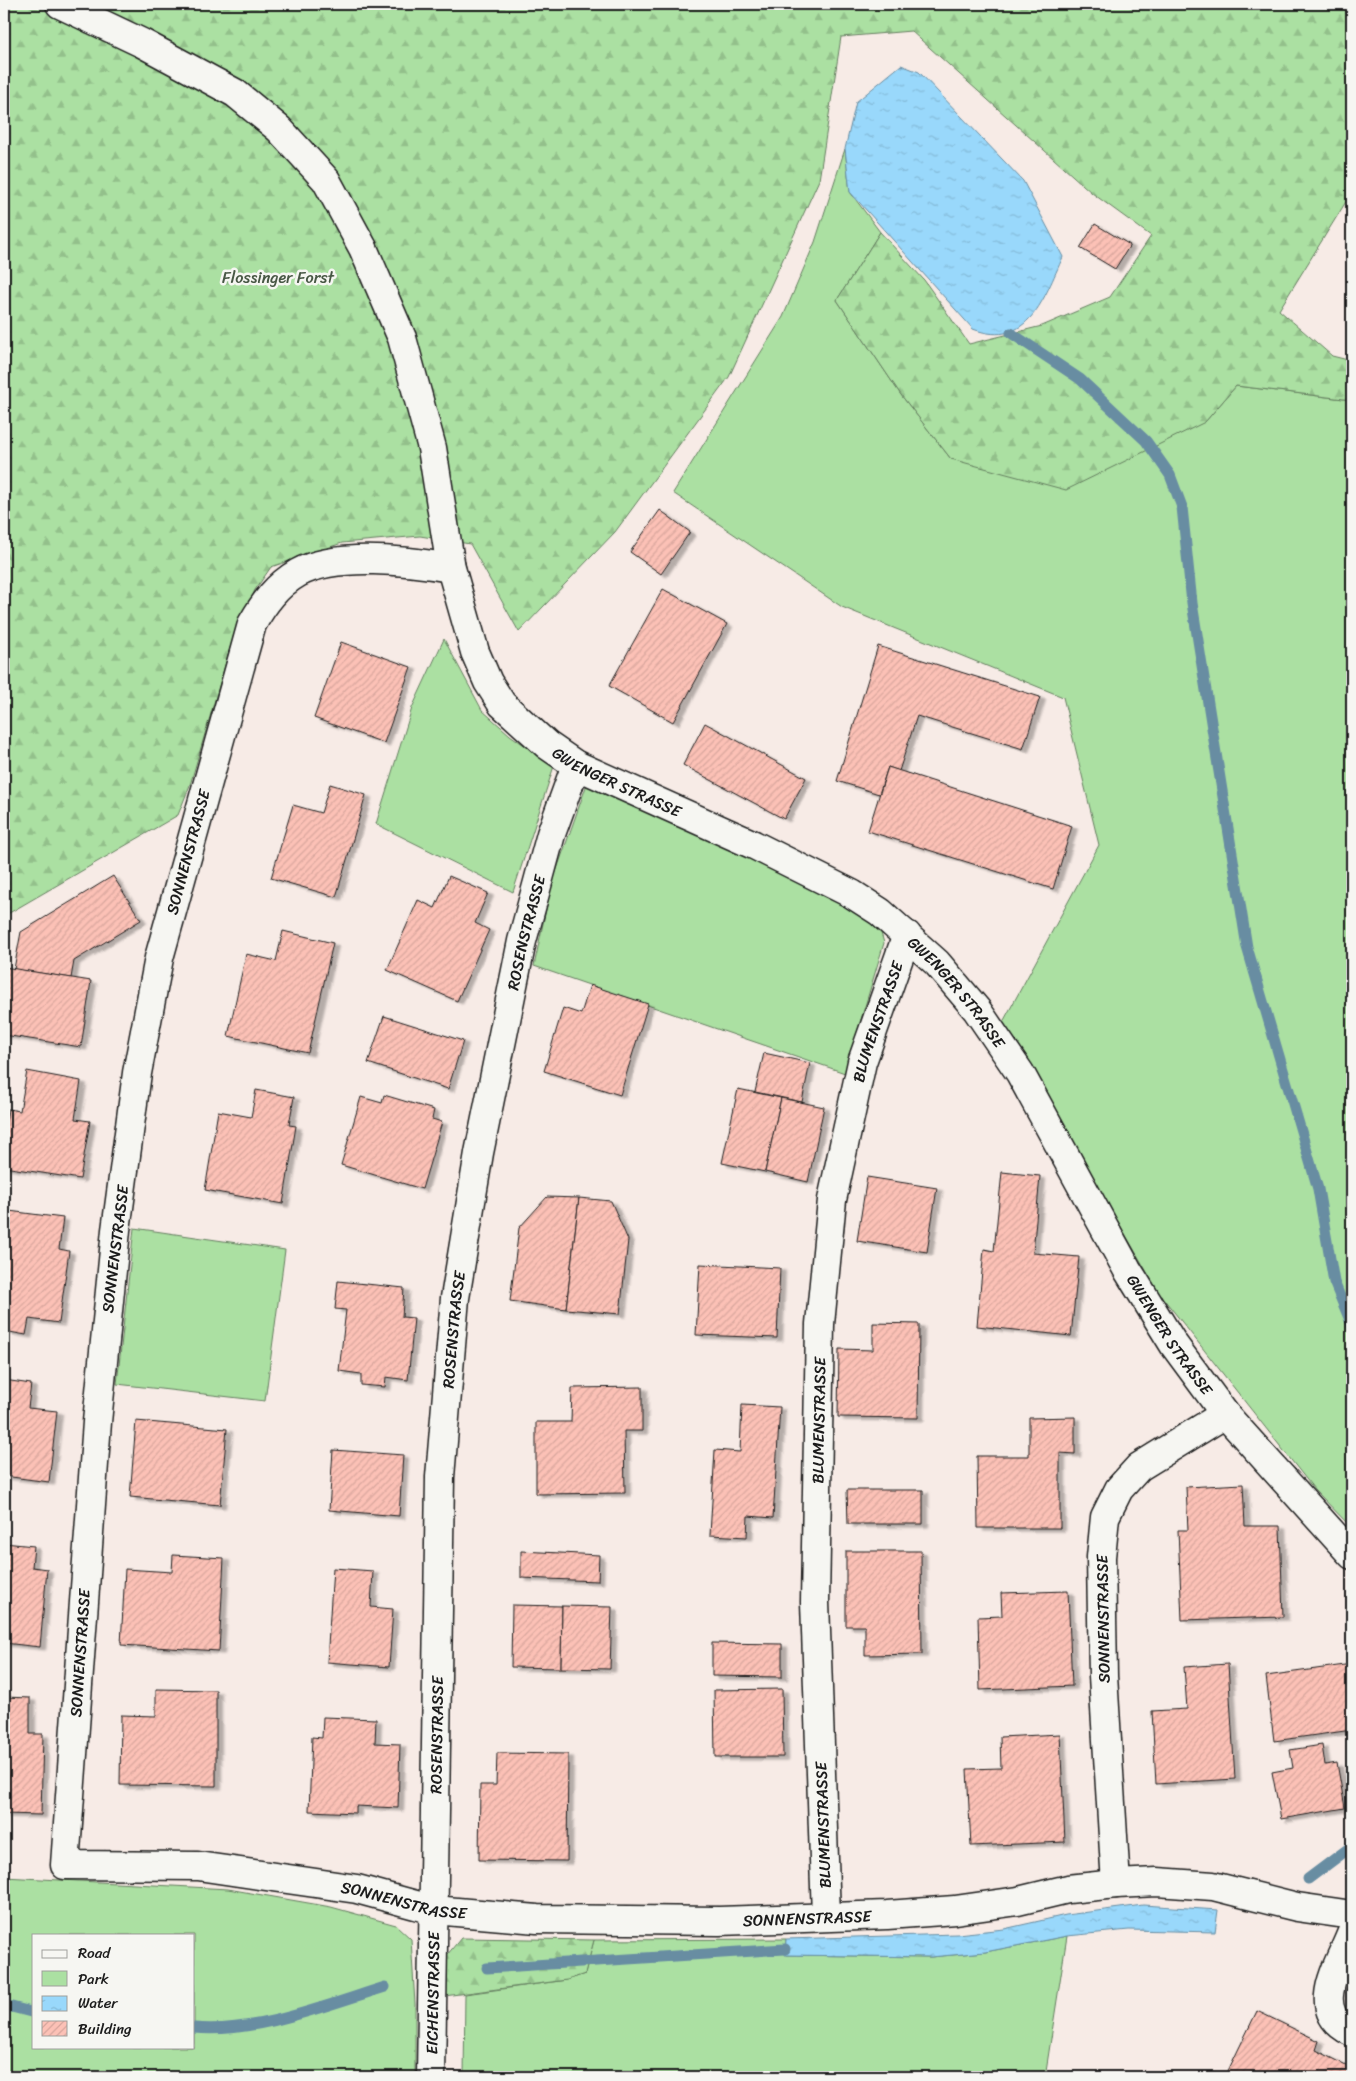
<svg xmlns="http://www.w3.org/2000/svg" width="1356" height="2081" font-family="Sriracha,sans-serif">
  <style>
    .green { fill: #abe0a2; stroke: #647e5f; fill-rule: evenodd }
    .forest { fill: url(#forest-firs); stroke: #647e5f }
    .water { fill: url(#water-ripples); stroke: #678da2 }
    .lines { fill: none; stroke-linecap: round; stroke-linejoin: round }
    .stream { stroke: #678da2; stroke-width: 11 }
    .building { fill: url(#building-hatch); stroke: #1c1c1c; filter: url(#shadow) }
    .minor-casing { stroke: #1c1c1c; stroke-width: 31 }
    .minor { stroke: #f6f6f2; stroke-width: 28 }
    .labels { text-anchor: middle; dominant-baseline: central; stroke-width: 5; stroke-linejoin: round; paint-order: stroke }
    .park-label { font-size: 16px; fill: #475744; stroke: #f6f6f2 }
    .street-label { font-size: 16px; fill: #1c1c1c; stroke: #f6f6f2 }
  </style>
  <defs>
    <pattern id="forest-firs" width="22" height="20" patternUnits="userSpaceOnUse" patternTransform="scale(1.25)"><rect width="22" height="20" fill="#abe0a2"/><path d="M5 1l3.5 6h-7zM16 11l3.5 6h-7z" fill="#93c08b"/></pattern>
    <pattern id="water-ripples" width="26" height="14" patternUnits="userSpaceOnUse" patternTransform="scale(1.25)"><rect width="26" height="14" fill="#99d8fb"/><path d="M2 4q2-2 4 0t4 0M15 11q2-2 4 0t4 0" fill="none" stroke="#83b9d7"/></pattern>
    <pattern id="building-hatch" width="6" height="6" patternUnits="userSpaceOnUse" patternTransform="scale(1.25)"><rect width="6" height="6" fill="#fcc1b6"/><path d="M-1 1l2-2M0 6l6-6M5 7l2-2" fill="none" stroke="#d7a59c"/></pattern>
    <filter id="shadow"><feDropShadow dx="5.5" dy="3" stdDeviation="1" flood-color="#0004"/></filter>
  </defs>
  <rect width="100%" height="100%" fill="#f7ebe6"/>
  <filter id="ink" filterUnits="userSpaceOnUse"><feTurbulence type="fractalNoise" baseFrequency=".02" numOctaves="2"/><feDisplacementMap in="SourceGraphic" scale="10" xChannelSelector="R" yChannelSelector="G"/><feConvolveMatrix kernelMatrix="1 2 1 2 8 2 1 2 1" color-interpolation-filters="sRGB"/></filter>
  <g filter="url(#ink)">
    <g class="green">
      <path d="M845,149L850,192L880,232L837,300L901,395L951,459L1205,422L1236,386L1352,400V1528L1314,1489L1159,1293L1003,1022L1099,845L1063,697L842,607L673,493L783,317L815,242Z"/>
      <path d="M444,639L482,710L510,735L554,766L513,892L376,824L412,708Z"/>
      <path d="M587,784L779,869L862,916L881,933L884,943L845,1073L534,966L551,886Z"/>
      <path d="M134,1228L285,1250L265,1401L117,1384Z"/>
      <path d="M4,1877L228,1889L331,1907L396,1925L411,1939L415,2004V2077H4ZM34,1935H194V2047H34Z"/>
      <path d="M1067,1936L1045,2077H464L465,1994L567,1980L585,1974L594,1940L786,1939V1955L931,1957L985,1952Z"/>
    </g>
    <g class="forest">
      <path d="M4,4H1352V192L1279,310L1332,356L1352,361V400L1236,386L1205,422L1066,490L951,459L901,395L837,300L880,232L924,280L969,344L1042,326L1110,297L1151,236L1092,193L911,31L841,37L819,180L729,377L615,532L519,632L470,544L420,536L342,543L271,567L255,590L231,645L190,785L178,815L4,916Z"/>
      <path d="M461,1938L594,1940L585,1974L567,1980L444,1996L447,1955Z"/>
    </g>
    <g class="water">
      <path d="M901,65L919,72L1023,181L1063,257C1044,297 1029,350 973,329L850,192L845,149L856,102Z"/>
      <path d="M1143,1905L1218,1910L1215,1932L1129,1930L1067,1936L985,1952L931,1957L785,1955L786,1939L957,1934L1004,1929L1066,1915Z"/>
    </g>
    <g class="lines">
      <g class="stream">
        <path d="M1011,333L1080,379L1146,441L1170,475L1182,507L1192,603L1247,947L1318,1189L1334,1282L1352,1325"/>
        <path d="M1308,1879L1352,1846"/>
        <path d="M487,1968L785,1949"/>
        <path d="M4,2005L31,2012"/>
        <path d="M194,2028C254,2034 327,2005 385,1987"/>
      </g>
    </g>
    <g class="building">
      <path d="M1095,224L1130,245L1115,269L1080,248Z"/>
      <path d="M660,510L690,532L661,574L630,552Z"/>
      <path d="M663,589L727,624L673,722L609,686Z"/>
      <path d="M341,642L411,667L384,743L314,718Z"/>
      <path d="M878,646L1040,697L1023,749L917,716L899,771L888,767L879,794L837,781Z"/>
      <path d="M705,723L806,778L784,819L683,765Z"/>
      <path d="M888,767L1072,826L1053,889L868,831Z"/>
      <path d="M330,784L366,795L336,897L271,878L293,805L321,813Z"/>
      <path d="M113,876L141,920L74,961L71,978L14,969L21,932Z"/>
      <path d="M449,876L488,893L475,923L489,930L457,1001L387,970L418,900L435,908Z"/>
      <path d="M283,931L333,943L308,1053L228,1036L246,954L276,961Z"/>
      <path d="M4,967L91,981L81,1047L4,1035Z"/>
      <path d="M590,985L648,1004L620,1095L544,1071L563,1008L581,1014Z"/>
      <path d="M384,1016L463,1041L448,1089L368,1063Z"/>
      <path d="M764,1053L810,1063L802,1102L755,1092Z"/>
      <path d="M27,1071L81,1081L75,1119L90,1121L80,1179L4,1167V1137L8,1109L20,1111Z"/>
      <path d="M738,1089L781,1098L765,1172L722,1163Z"/>
      <path d="M256,1090L294,1097L289,1125L296,1126L283,1204L205,1190L218,1111L251,1117Z"/>
      <path d="M384,1095L434,1110L432,1119L442,1122L422,1189L341,1165L361,1097L382,1103Z"/>
      <path d="M781,1098L824,1107L808,1182L765,1172Z"/>
      <path d="M1002,1172L1040,1176L1033,1253L1079,1257L1071,1336L977,1326L984,1249L994,1251Z"/>
      <path d="M867,1177L937,1188L927,1252L857,1241Z"/>
      <path d="M547,1197L579,1198L566,1309L510,1301L519,1228Z"/>
      <path d="M579,1198L611,1201L628,1240L620,1314L566,1309Z"/>
      <path d="M9,1211L63,1218L59,1249L69,1251L59,1323L29,1319L26,1335L4,1331V1235Z"/>
      <path d="M700,1264L780,1268L777,1338L696,1335Z"/>
      <path d="M338,1281L404,1288L402,1317L414,1318L408,1380L386,1377L385,1387L361,1385V1374L339,1371L346,1310L335,1309Z"/>
      <path d="M873,1323L919,1324L918,1418L838,1417L839,1349L873,1350Z"/>
      <path d="M4,1380L31,1384L28,1408L57,1411L49,1482L4,1476Z"/>
      <path d="M642,1387V1431H624L625,1493L536,1494V1422H571L572,1388Z"/>
      <path d="M742,1405L780,1407L773,1518L748,1516L747,1537L710,1535L715,1450L740,1452Z"/>
      <path d="M1075,1417V1454L1060,1453V1528H978L977,1456H1029V1418Z"/>
      <path d="M136,1421L227,1429L220,1505L130,1497Z"/>
      <path d="M333,1450L403,1455L399,1516L329,1510Z"/>
      <path d="M1243,1484L1245,1526H1280L1283,1617L1182,1620L1178,1530H1188L1186,1487Z"/>
      <path d="M847,1490H923V1524H848Z"/>
      <path d="M4,1543L34,1546L32,1567L47,1569L40,1647L4,1643Z"/>
      <path d="M521,1551L599,1555L598,1581L521,1578Z"/>
      <path d="M846,1551H921L922,1654L865,1655V1626H846Z"/>
      <path d="M173,1555L224,1558L219,1651L121,1645L125,1569L172,1572Z"/>
      <path d="M333,1568L373,1571L371,1607L393,1609L389,1667L327,1662Z"/>
      <path d="M1068,1591L1072,1686L980,1690L978,1617L1002,1616L1001,1593Z"/>
      <path d="M512,1605L562,1606L561,1668L511,1667Z"/>
      <path d="M562,1606L612,1607L610,1669L561,1668Z"/>
      <path d="M712,1643L782,1644V1677L712,1676Z"/>
      <path d="M1228,1664L1235,1779L1156,1784L1152,1711L1187,1709L1184,1667Z"/>
      <path d="M1352,1664V1730L1274,1741L1266,1676Z"/>
      <path d="M156,1689L216,1690V1786L120,1785L121,1715L156,1716Z"/>
      <path d="M782,1689L783,1757H715L714,1690Z"/>
      <path d="M4,1697L30,1698V1734H43L41,1815L4,1814Z"/>
      <path d="M323,1717L376,1719L375,1743L400,1744L398,1808L356,1806V1813L309,1811L312,1737L322,1738Z"/>
      <path d="M1060,1734L1065,1842L971,1846L967,1769L1001,1768L1000,1737Z"/>
      <path d="M1322,1745L1325,1765L1337,1763L1345,1808L1281,1819L1272,1772L1293,1768L1290,1750Z"/>
      <path d="M497,1753L568,1754L567,1861L479,1860L480,1785H496Z"/>
      <path d="M1257,2011L1319,2041L1316,2050L1352,2068V2077H1225Z"/>
    </g>
    <g class="lines">
      <g class="minor-casing">
        <g id="minor">
          <path id="s1" d="M60,4L142,43L235,93L279,129L326,180L363,248L402,338L432,448L451,568L475,652L488,682L502,704L547,745L576,765L754,845L852,894L880,912L937,963L977,1010L1020,1073L1127,1269L1174,1345L1225,1414L1352,1555"/>
          <path id="s2" d="M451,568C410,561 336,552 298,573C277,585 264,603 252,624L159,958L137,1073L116,1230L97,1422L65,1865L198,1866L357,1889L434,1910L537,1919L719,1921L887,1915L955,1910L1018,1901L1068,1889L1116,1884L1157,1882L1213,1886L1297,1907L1352,1915"/>
          <path d="M1116,1884L1103,1676L1101,1557L1105,1517L1119,1489L1139,1467L1225,1414"/>
          <path id="s3" d="M826,1916L815,1602L820,1324L832,1200L862,1062L907,935"/>
          <path d="M1352,1932C1339,1966 1307,2011 1352,2032"/>
          <path id="s4" d="M431,2077L440,1477L455,1298L479,1153L522,941L551,834L576,765"/>
        </g>
      </g>
      <use href="#minor" class="minor"/>
    </g>
  </g>
  <g class="labels">
    <g class="park-label">
      <text x="278" y="277">Flossinger Forst</text>
    </g>
    <g class="street-label">
      <text stroke="none"><textPath href="#s1" startOffset="1020">GWENGER STRASSE</textPath></text>
      <text transform="translate(188 852) rotate(-75)">SONNENSTRASSE</text>
      <text stroke="none"><textPath href="#s4" startOffset="1152">ROSENSTRASSE</textPath></text>
      <text stroke="none"><textPath href="#s1" startOffset="1425">GWENGER STRASSE</textPath></text>
      <text stroke="none"><textPath href="#s3" startOffset="901">BLUMENSTRASSE</textPath></text>
      <text transform="translate(115 1249) rotate(-83)">SONNENSTRASSE</text>
      <text stroke="none"><textPath href="#s4" startOffset="748">ROSENSTRASSE</textPath></text>
      <text stroke="none"><textPath href="#s1" startOffset="1830">GWENGER STRASSE</textPath></text>
      <text stroke="none"><textPath href="#s3" startOffset="496">BLUMENSTRASSE</textPath></text>
      <text transform="translate(1103 1619) rotate(-91)">SONNENSTRASSE</text>
      <text transform="translate(80 1653) rotate(-86)">SONNENSTRASSE</text>
      <text stroke="none"><textPath href="#s4" startOffset="342">ROSENSTRASSE</textPath></text>
      <text transform="translate(823 1825) rotate(-92)">BLUMENSTRASSE</text>
      <text stroke="none"><textPath href="#s2" startOffset="1826">SONNENSTRASSE</textPath></text>
      <text stroke="none"><textPath href="#s2" startOffset="2231">SONNENSTRASSE</textPath></text>
      <text stroke="none"><textPath href="#s4" startOffset="84">EICHENSTRASSE</textPath></text>
    </g>
  </g>
  <rect width="1356" height="2081" fill="none" stroke="#f6f6f2" stroke-width="20"/>
  <rect x="10" y="10" width="1336" height="2061" fill="none" stroke="#1c1c1c" stroke-width="2" filter="url(#ink)"/>
  <rect x="32" y="1934" width="162" height="115" fill="#f6f6f2" stroke="#9f9f9c"/>
  <rect x="42" y="1950" width="25" height="8" fill="#f6f6f2" stroke="#9f9f9c"/>
  <text x="78" y="1958" font-size="15" fill="#1c1c1c">Road</text>
  <rect x="42" y="1971" width="25" height="15" fill="#abe0a2" stroke="#9f9f9c"/>
  <text x="78" y="1984" font-size="15" fill="#1c1c1c">Park</text>
  <rect x="42" y="1996" width="25" height="15" fill="url(#water-ripples)" stroke="#9f9f9c"/>
  <text x="78" y="2008" font-size="15" fill="#1c1c1c">Water</text>
  <rect x="42" y="2021" width="25" height="15" fill="url(#building-hatch)" stroke="#9f9f9c"/>
  <text x="78" y="2034" font-size="15" fill="#1c1c1c">Building</text>
</svg>
